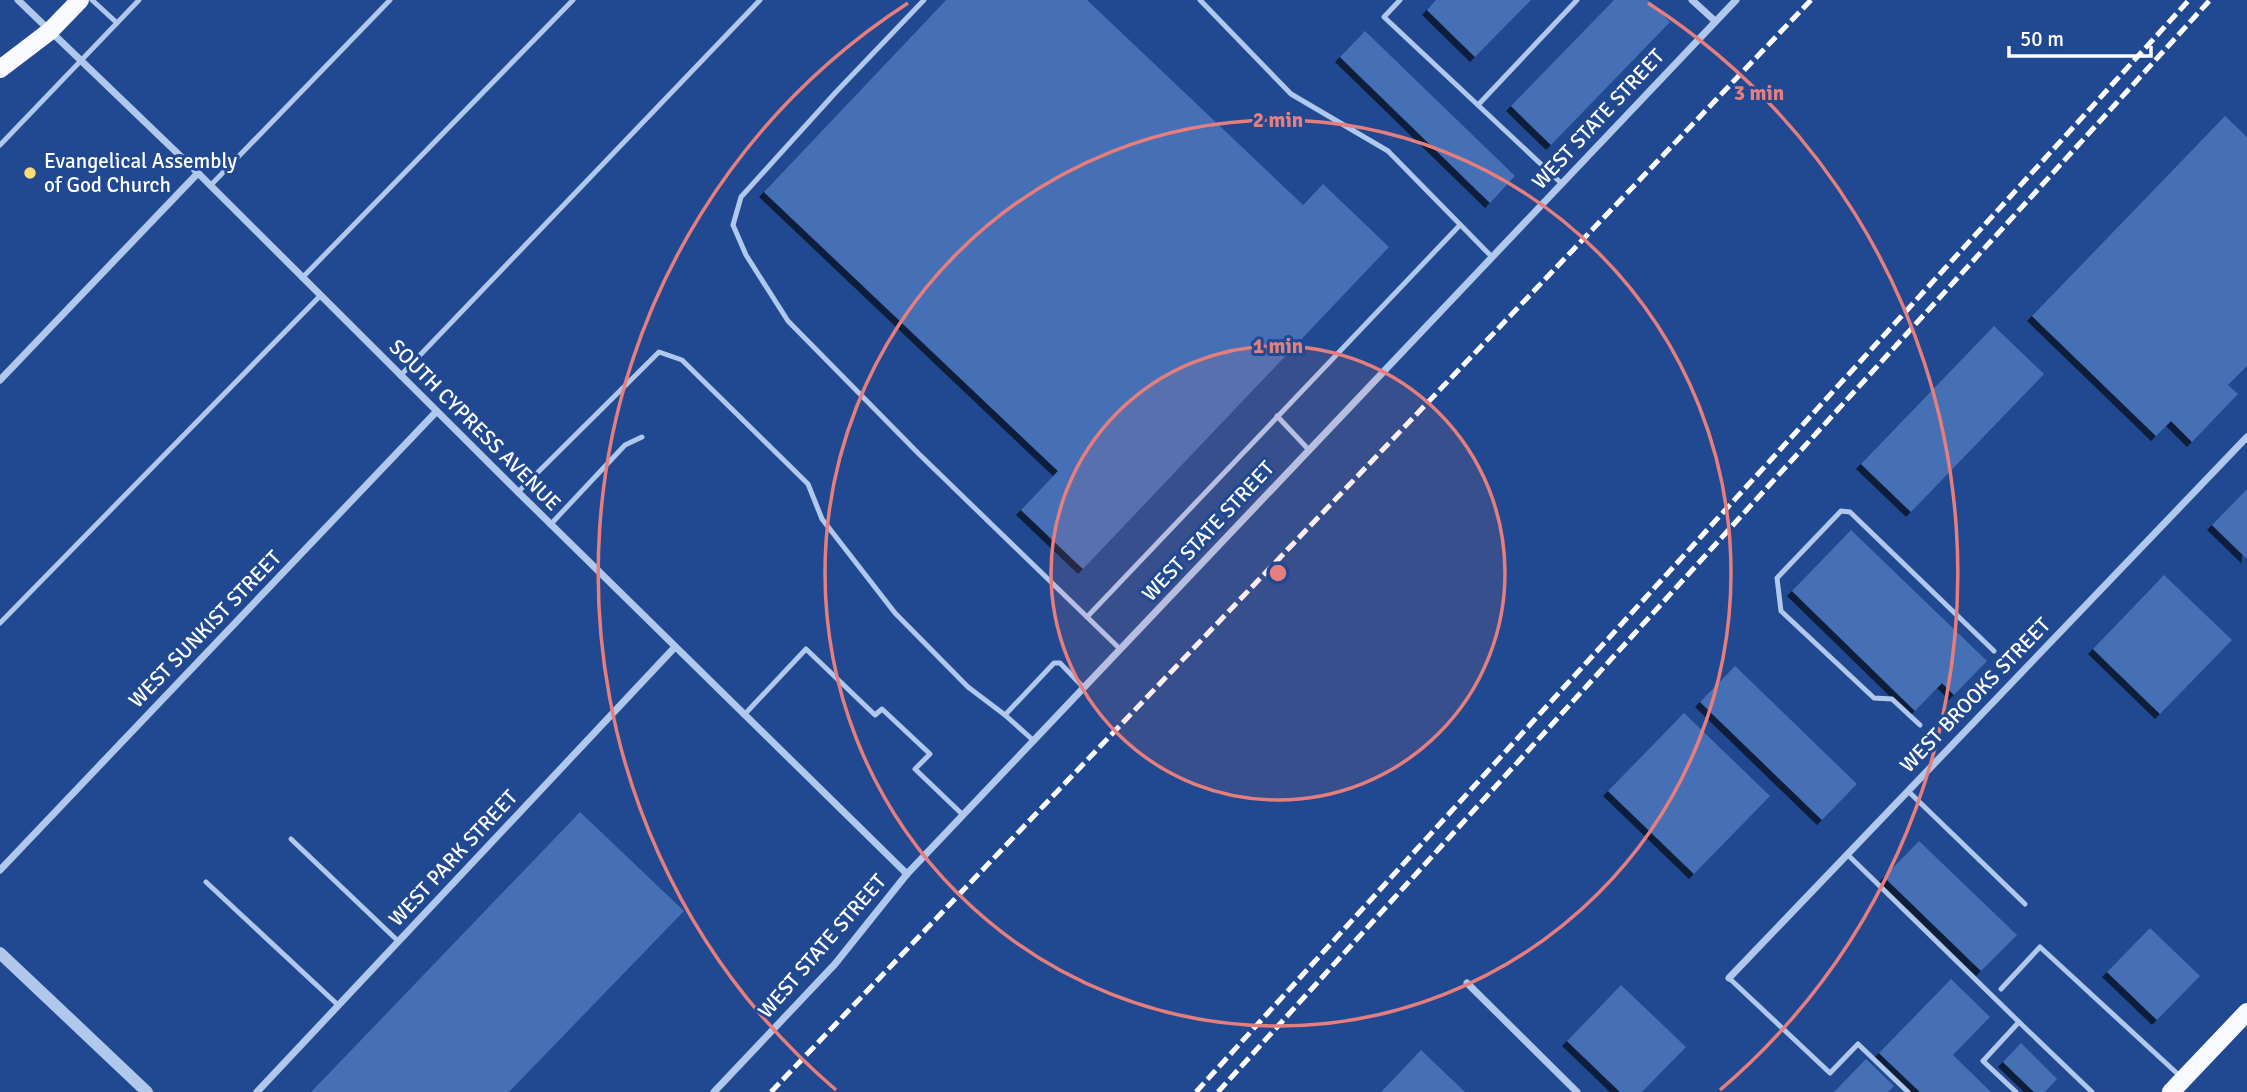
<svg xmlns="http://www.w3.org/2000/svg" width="2247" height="1092" font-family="Signika,sans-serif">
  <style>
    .building { fill: #456fb6; filter: url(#shadow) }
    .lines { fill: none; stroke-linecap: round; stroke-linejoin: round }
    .service { stroke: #b1c8ed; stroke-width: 5 }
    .minor { stroke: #b1c8ed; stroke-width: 7 }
    .tertiary { stroke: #b1c8ed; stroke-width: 12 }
    .primary { stroke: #f8faff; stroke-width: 18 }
    .rail { stroke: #fff; stroke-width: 5; stroke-dasharray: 12 5; stroke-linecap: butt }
    .ring { fill: none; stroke: #e67e7e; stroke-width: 3.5 }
    .poi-dot { fill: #fadd73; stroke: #204991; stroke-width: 2.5 }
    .labels { text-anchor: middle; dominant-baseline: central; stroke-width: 6; stroke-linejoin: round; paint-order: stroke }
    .street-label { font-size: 21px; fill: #fff; stroke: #204991 }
    .poi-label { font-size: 21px; fill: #fff; stroke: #204991; text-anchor: start }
    .centre { fill: #e67e7e; stroke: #204991; stroke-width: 3.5 }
    .ring-label { font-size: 21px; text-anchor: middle; font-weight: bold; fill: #e67e7e; stroke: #204991; stroke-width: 6; stroke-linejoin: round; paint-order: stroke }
  </style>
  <defs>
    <filter id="shadow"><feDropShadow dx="-5" dy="5" stdDeviation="0" flood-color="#0009"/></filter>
  </defs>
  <rect width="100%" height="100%" fill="#204991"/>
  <g class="building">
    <path d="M946,0H1087L1303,205L1323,184L1389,247L1083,569L1021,510L1058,471L764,192Z"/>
    <path d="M1436,0H1531L1475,57L1427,10Z"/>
    <path d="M1614,0H1648L1670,22L1551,145L1511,106Z"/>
    <path d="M1365,31L1515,176L1490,203L1340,57Z"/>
    <path d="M2225,116L2247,137V366L2228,385L2238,394L2192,442L2171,421L2156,436L2032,316Z"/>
    <path d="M1994,326L2044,374L1911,512L1861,464Z"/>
    <path d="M2247,489V559L2212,525Z"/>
    <path d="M1851,530L1987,661L1954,695L1942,683L1915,711L1792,591Z"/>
    <path d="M2164,575L2232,640L2160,714L2093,649Z"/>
    <path d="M1735,666L1857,784L1822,820L1700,702Z"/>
    <path d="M1684,713L1770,796L1694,874L1608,791Z"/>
    <path d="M580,812L684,911L509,1092H311Z"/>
    <path d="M1919,841L2017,935L1981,971L1884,877Z"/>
    <path d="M2150,928L2200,976L2157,1020L2107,972Z"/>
    <path d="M1951,979L1990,1017L1953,1055L1991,1092H1920L1879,1053Z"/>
    <path d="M1621,985L1686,1047L1642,1092H1620L1567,1041Z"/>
    <path d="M2021,1043L2057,1079L2045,1092H2034L2003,1062Z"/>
    <path d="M1421,1050L1465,1092H1381Z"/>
    <path d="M1866,1059L1894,1086L1888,1092H1834Z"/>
  </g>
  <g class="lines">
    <g class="service">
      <path d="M92,0L117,23"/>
      <path d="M924,0L836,92L741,197L733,225L746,255L788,321L919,454L1120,649"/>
      <path d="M1200,0L1291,94L1388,151L1492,257"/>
      <path d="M1400,0L1384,17L1561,183"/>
      <path d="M1478,105L1577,0"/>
      <path d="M0,145L139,0"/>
      <path d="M210,186L390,0"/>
      <path d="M302,278L573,0"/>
      <path d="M400,376L760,0"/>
      <path d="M1277,416L1309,450"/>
      <path d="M518,492L659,352L682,360L808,484L822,519L895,613L968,687L1005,715"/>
      <path d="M550,525L625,445L642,437"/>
      <path d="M1087,617L1460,225"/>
      <path d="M0,623L320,296"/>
      <path d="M744,715L806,649L875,715L882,709L930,754L915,769L963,815"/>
      <path d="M1920,725L1892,699L1874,698L1781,611L1777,578L1841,511L1850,512L1994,651"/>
      <path d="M1034,741L1005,715L1054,663H1060L1084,688"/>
      <path d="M1908,791L2025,904"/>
      <path d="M291,839L398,941"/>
      <path d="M1847,854L2019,1022"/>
      <path d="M206,882L338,1005"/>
      <path d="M1729,978L1830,1073L1858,1044L1908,1092"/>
      <path d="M2001,989L2040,947L2181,1077"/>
      <path d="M2016,1092L1983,1061L2019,1022L2092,1092"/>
    </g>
    <g class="minor">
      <path d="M18,0L198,173L518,492L907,874"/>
      <path d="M1692,0L1715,21"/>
      <path d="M0,380L198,173"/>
      <path d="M0,870L436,412"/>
      <path d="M1729,978L2247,437"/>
      <path d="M1467,983L1577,1092"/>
      <path d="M257,1092L675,647"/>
      <path d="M714,1092L835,964L907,874L1736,0"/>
    </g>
    <path class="tertiary" d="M0,953L147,1092"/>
    <g class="primary">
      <path d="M0,69L50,31L80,0"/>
      <path d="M2171,1092L2247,1012"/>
    </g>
    <g class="rail">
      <path d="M771,1092L1811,0"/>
      <path d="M1196,1092L2189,0"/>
      <path d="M1218,1092L2210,0"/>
    </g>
  </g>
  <circle cx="1278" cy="573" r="227" fill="#e67e7e" fill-opacity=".12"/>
  <g class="ring">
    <circle cx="1278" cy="573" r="227"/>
    <circle cx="1278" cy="573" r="453"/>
    <path d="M836 1090A680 680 0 0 1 908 3M1648 3A680 680 0 0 1 1720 1090"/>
  </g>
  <circle class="poi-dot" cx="30" cy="173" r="7"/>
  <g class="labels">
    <g class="street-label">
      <text transform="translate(1598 119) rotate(-47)">WEST STATE STREET</text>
      <text transform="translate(475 425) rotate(45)">SOUTH CYPRESS AVENUE</text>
      <text transform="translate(1208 531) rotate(-47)">WEST STATE STREET</text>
      <text transform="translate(205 629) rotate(-46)">WEST SUNKIST STREET</text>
      <text transform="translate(1975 695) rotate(-46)">WEST BROOKS STREET</text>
      <text transform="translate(453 858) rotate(-47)">WEST PARK STREET</text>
      <text transform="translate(822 946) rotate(-49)">WEST STATE STREET</text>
    </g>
    <g class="poi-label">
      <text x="44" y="161">Evangelical Assembly<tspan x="44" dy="24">of God Church</tspan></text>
    </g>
  </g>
  <circle cx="1278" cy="573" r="10" class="centre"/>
  <g class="ring-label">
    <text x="1759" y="100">3 min</text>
    <text x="1278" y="127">2 min</text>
    <text x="1278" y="353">1 min</text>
  </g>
  <path d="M2009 46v10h142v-10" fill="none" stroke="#ffffff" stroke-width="3.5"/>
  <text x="2020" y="46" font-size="21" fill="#ffffff" stroke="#204991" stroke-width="5" paint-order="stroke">50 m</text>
</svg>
